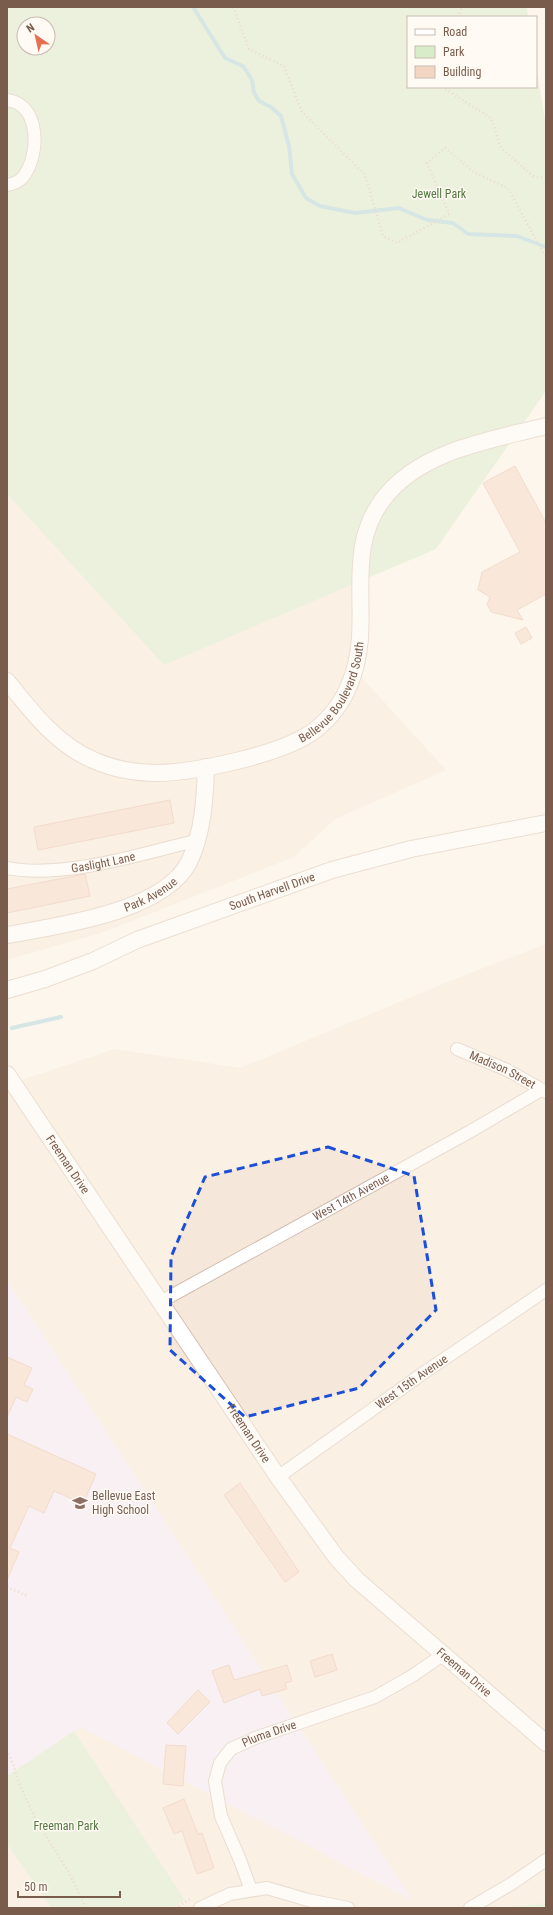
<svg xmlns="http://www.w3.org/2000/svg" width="553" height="1915" font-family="'Roboto Condensed',sans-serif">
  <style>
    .residential { fill: #f5e8da }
    .education { fill: #f3e8fa }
    .green { fill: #d8ecc9; fill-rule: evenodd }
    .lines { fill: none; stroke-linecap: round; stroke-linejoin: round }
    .stream { stroke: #a5d3da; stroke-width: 4 }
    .building { fill: #f3d5c3; stroke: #e6bba3 }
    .street-casing { stroke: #d1beb0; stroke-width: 14 }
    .secondary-casing { stroke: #d6c0b0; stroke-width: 18 }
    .path { stroke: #d9b8a5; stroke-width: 2.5; stroke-dasharray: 1 3; stroke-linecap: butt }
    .street { stroke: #fff; stroke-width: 12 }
    .secondary { stroke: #fff; stroke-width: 16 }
    .marked { fill: none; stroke: #1d4ed8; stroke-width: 3; stroke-dasharray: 8 5; stroke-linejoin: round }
    .labels { text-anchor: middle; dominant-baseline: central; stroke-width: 3; stroke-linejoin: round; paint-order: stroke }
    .park-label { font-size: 12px; fill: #537a41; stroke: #fffaf3 }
    .street-label { font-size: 12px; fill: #7a5c4d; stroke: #fffaf3 }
    .education-label { font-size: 12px; fill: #785e54; stroke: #fffaf3; text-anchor: start }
  </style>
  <rect width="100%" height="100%" fill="#fdf6ec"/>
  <g class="residential">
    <path d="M7,468L371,518L355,670L446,770L335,819L294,857L104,932L7,960Z"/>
    <path d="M546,944V1908H172L185,1900L74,1731L81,1727L411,1899L7,1280V1085L115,1049L240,1068L455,979Z"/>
    <path d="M7,1844L51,1908H7Z"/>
  </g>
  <path class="education" d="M7,1280L412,1900L81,1727L7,1776Z"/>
  <g class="green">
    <path d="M7,7H527L528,17H408V87H536V65L546,126V391L436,549L164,665L7,494ZM24,24H48V48H24Z"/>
    <path d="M74,1731L185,1900L172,1908H51L7,1844V1776Z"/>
    <path d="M546,1903V1908H501Z"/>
  </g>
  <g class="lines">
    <g class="stream">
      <path d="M193,7L225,58L243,66L252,80L254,93L259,101L271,107L281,116L289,146L292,174L306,198L320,206L355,213L399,208L427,220L453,223L468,234L517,236L546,247"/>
      <path d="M12,1028L61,1017"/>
    </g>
  </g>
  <g class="building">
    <path d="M515,466L546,523V594L517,610L523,620L491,612L487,604L490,597L478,590L482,572L520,552L483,483Z"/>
    <path d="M526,627L532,638L521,644L515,633Z"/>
    <path d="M170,800L174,823L38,850L34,827Z"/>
    <path d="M85,874L90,896L7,913V889Z"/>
    <path d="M7,1357L32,1368L24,1385L33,1389L27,1402L16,1397L7,1417Z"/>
    <path d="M7,1434L96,1474L83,1504L54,1491L44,1513L29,1506L10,1548L19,1552L7,1580Z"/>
    <path d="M240,1483L299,1572L285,1582L224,1495Z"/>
    <path d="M332,1654L337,1670L315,1677L310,1661Z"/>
    <path d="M229,1665L234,1680L287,1665L292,1681L285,1683L287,1689L262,1696L260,1689L224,1703L212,1671Z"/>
    <path d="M198,1690L210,1702L178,1734L167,1723Z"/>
    <path d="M166,1745L186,1746L183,1786L163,1784Z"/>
    <path d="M184,1799L198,1834L202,1833L214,1868L197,1874L182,1831L174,1834L163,1808Z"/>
  </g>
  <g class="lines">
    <g class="street-casing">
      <g id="street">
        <path d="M7,100C41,104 40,156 23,177C19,182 13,184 7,185"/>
        <path id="s1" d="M7,868C63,879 142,854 198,840"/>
        <path id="s2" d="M457,1049L507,1070L546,1092"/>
        <path id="s3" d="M160,1302L471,1131L541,1090"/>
        <path id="s4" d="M278,1477L422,1374L546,1290"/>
        <path id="s5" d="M251,1890L240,1860L221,1816L215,1781L220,1763L231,1749L255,1738L375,1697L412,1676L444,1654"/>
        <path d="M200,1908L230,1894L267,1888L308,1900L348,1908"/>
        <path d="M470,1908L511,1884L546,1860"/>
      </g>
    </g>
    <g class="secondary-casing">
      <g id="secondary">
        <path id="s6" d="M7,681C31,711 57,745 93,760C113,769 136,773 158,773C197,772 285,754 315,730C331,718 343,701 350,683C376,621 340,554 384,498C421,450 492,440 546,426"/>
        <path id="s7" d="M7,935C57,926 164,912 189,862C203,834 205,798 206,767"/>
        <path id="s8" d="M7,990L45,979L93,961L137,940L332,870L411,849L546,823"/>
        <path id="s9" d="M7,1074L278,1477L336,1557L357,1580L546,1743"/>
      </g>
    </g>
    <g class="path">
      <path d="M233,7L249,49L284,66L302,112L365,175L383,236L397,243L449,214L427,163L445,148L475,173L508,188L546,258"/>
      <path d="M458,17L462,7"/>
      <path d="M442,87L491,118L501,148L533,176L546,178"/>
      <path d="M7,1587L27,1596"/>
      <path d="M7,1750L13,1764L18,1781L36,1820L68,1871L86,1908"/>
      <path d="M175,1908L192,1898"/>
    </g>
    <use href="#street" class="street"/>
    <use href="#secondary" class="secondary"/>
  </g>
  <path d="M0 0H553V1915H0ZM328,1147L414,1176L436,1310L359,1388L245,1417L170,1350L171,1257L205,1177Z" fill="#fdf6ec" fill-opacity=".55" fill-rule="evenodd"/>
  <path class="marked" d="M328,1147L414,1176L436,1310L359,1388L245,1417L170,1350L171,1257L205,1177Z"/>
  <defs>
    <g id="school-bare" transform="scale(1.2)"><path d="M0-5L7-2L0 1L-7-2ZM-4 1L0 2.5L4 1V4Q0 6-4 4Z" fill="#8d6e63" stroke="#fffaf3" stroke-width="2.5" paint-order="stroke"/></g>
  </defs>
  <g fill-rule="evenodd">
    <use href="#school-bare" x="80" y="1503"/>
  </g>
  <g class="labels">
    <g class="park-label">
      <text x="439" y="194">Jewell Park</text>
      <text x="66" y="1826">Freeman Park</text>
    </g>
    <g class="street-label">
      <text stroke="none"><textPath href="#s6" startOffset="391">Bellevue Boulevard South</textPath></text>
      <text stroke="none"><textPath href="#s1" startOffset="97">Gaslight Lane</textPath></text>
      <text stroke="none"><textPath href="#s8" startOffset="283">South Harvell Drive</textPath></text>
      <text stroke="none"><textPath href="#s7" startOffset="150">Park Avenue</textPath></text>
      <text stroke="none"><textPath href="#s2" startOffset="50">Madison Street</textPath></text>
      <text stroke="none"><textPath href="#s9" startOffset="109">Freeman Drive</textPath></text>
      <text stroke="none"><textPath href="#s3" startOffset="218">West 14th Avenue</textPath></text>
      <text stroke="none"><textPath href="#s4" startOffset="164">West 15th Avenue</textPath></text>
      <text stroke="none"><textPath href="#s9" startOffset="433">Freeman Drive</textPath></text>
      <text stroke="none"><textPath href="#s9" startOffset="757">Freeman Drive</textPath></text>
      <text stroke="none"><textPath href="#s5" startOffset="193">Pluma Drive</textPath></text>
    </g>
    <g class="education-label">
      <text x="92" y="1496">Bellevue East<tspan x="92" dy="14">High School</tspan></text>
    </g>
  </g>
  <rect width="553" height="1915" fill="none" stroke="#7a5c4d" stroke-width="16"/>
  <rect x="407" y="16" width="130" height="72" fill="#fffaf3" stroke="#cabbb1"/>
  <rect x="415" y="29" width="20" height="6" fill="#ffffff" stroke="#cabbb1"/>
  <text x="443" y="36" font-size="12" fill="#7a5c4d">Road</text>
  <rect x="415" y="46" width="20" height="12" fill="#d8ecc9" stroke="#cabbb1"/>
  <text x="443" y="56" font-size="12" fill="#7a5c4d">Park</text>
  <rect x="415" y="66" width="20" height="12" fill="#f3d5c3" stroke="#cabbb1"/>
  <text x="443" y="76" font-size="12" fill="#7a5c4d">Building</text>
  <g transform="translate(36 36) rotate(326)"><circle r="19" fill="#fffaf3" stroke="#cabbb1"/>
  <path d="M0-3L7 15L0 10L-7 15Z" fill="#e76f51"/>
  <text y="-6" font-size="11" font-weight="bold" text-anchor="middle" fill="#7a5c4d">N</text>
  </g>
  <path d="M18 1891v6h102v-6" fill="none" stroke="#7a5c4d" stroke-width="2"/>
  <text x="24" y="1891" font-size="12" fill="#7a5c4d" stroke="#fffaf3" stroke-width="3" paint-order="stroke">50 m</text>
</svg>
